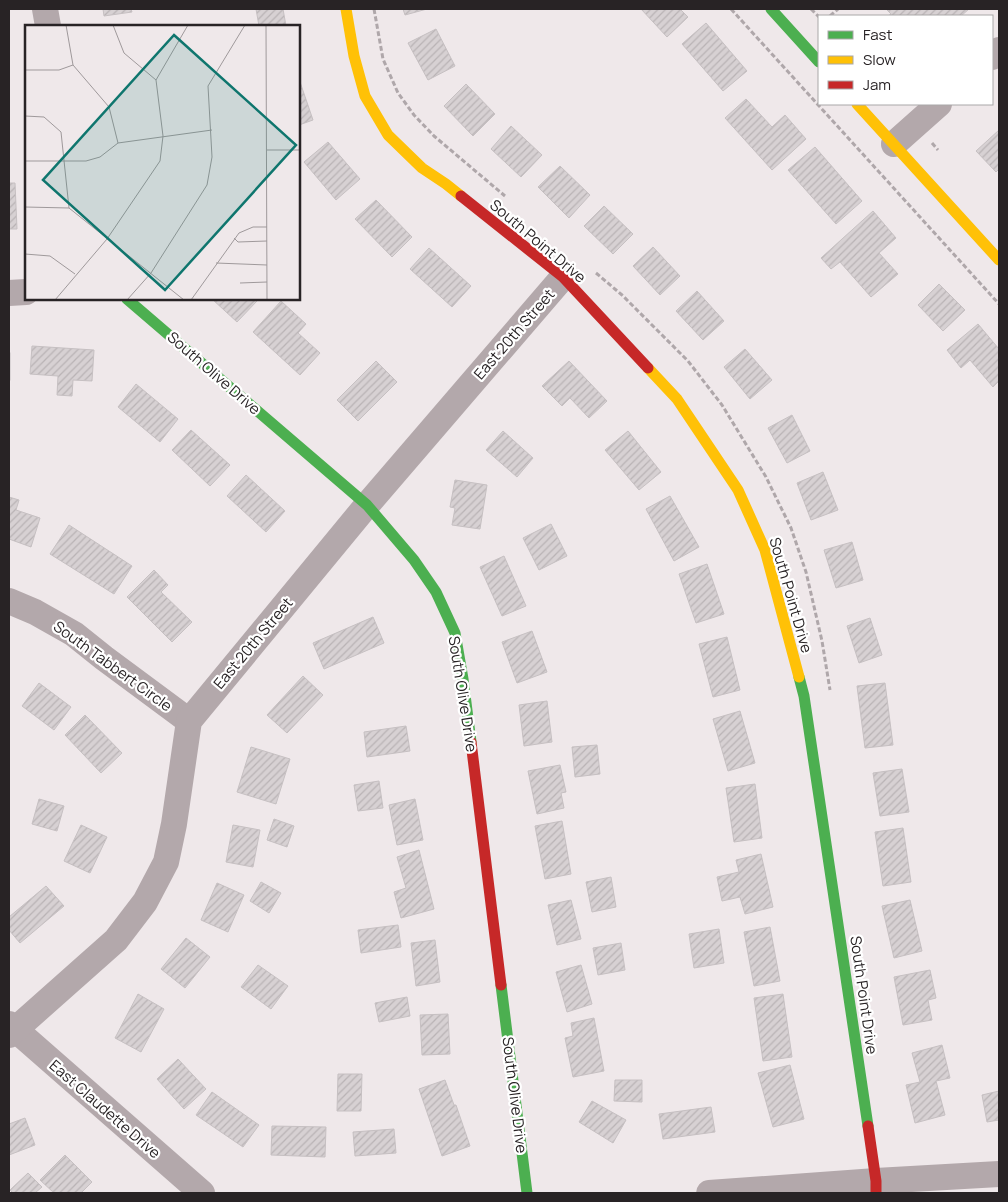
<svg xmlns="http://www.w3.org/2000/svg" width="1008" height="1202" font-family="Manrope,sans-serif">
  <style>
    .building { fill: url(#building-hatch); stroke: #c6c0c2 }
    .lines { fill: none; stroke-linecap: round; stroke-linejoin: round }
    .path { stroke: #afa7aa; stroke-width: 3; stroke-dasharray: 5 2.5; stroke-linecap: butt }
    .street { stroke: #b3a8ab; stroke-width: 26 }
    .fast { stroke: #4caf50; stroke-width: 11 }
    .slow { stroke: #ffc107; stroke-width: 11 }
    .jam { stroke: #c62828; stroke-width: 11 }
    .labels { text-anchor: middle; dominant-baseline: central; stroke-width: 4.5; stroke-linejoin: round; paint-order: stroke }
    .street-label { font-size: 15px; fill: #282325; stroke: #fff }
    .inset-road { fill: none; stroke: #9f999b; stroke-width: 1 }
    .view { fill: #0f766e; fill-opacity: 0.15; stroke: #0f766e; stroke-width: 2.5 }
    .inset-edge { fill: none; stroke: #282325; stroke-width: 2.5 }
  </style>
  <defs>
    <pattern id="building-hatch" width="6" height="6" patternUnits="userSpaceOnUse" patternTransform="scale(1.25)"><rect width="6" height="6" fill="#d7d1d3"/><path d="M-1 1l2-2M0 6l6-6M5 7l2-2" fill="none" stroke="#b9b3b5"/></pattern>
  </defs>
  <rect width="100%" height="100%" fill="#efe8ea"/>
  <g class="building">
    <path d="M103,9H131L132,12L104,16Z"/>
    <path d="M256,9H283L286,26H259Z"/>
    <path d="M403,9H427L405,15Z"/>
    <path d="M641,9H680L688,17L667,37Z"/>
    <path d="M886,9H969L961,16H888L891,14Z"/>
    <path d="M706,23L747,71L723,91L682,44Z"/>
    <path d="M436,29L455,66L428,80L408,43Z"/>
    <path d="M299,79L313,120L299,125Z"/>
    <path d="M466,84L495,114L473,136L444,106Z"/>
    <path d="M746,99L772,127L785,115L806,139L772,170L725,118Z"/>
    <path d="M511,126L542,155L521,177L491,149Z"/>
    <path d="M999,130V169L996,172L976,151Z"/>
    <path d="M328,142L360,179L336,200L304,162Z"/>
    <path d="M815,147L862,201L836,224L788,170Z"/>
    <path d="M560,166L590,195L569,218L538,187Z"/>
    <path d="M9,183H15L17,229H9Z"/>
    <path d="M376,200L412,237L392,257L355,219Z"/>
    <path d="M604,206L633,234L613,254L584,226Z"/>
    <path d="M873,211L896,238L879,253L898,274L871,297L840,262L831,269L821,258Z"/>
    <path d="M653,247L680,276L660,295L633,266Z"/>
    <path d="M429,248L471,286L452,307L410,269Z"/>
    <path d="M939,284L965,310L943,331L918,305Z"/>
    <path d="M697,291L724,321L703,340L676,311Z"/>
    <path d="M212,299H255L257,301L237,322Z"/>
    <path d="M281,301L306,324L298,333L320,353L300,375L253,332Z"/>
    <path d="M978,324L999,349V381L993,387L970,360L961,368L947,350Z"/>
    <path d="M32,346L94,350L92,381L73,380L72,396L57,395L58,376L30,374Z"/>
    <path d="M745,349L772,380L750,399L724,367Z"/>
    <rect x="9" y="353" width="1" height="27"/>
    <path d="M376,361L397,382L358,421L337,400Z"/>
    <path d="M569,361L607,401L589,418L570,398L562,406L542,386Z"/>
    <path d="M136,384L178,419L160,442L118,407Z"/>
    <path d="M792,415L810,451L787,463L768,428Z"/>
    <path d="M191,430L230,465L210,486L172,450Z"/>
    <path d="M503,431L533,458L517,477L486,450Z"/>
    <path d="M628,431L661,472L639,490L605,450Z"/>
    <path d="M823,472L838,510L811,520L797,483Z"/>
    <path d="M246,475L285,511L266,532L227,496Z"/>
    <path d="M455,480L487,485L480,529L452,525L455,508L450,507Z"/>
    <path d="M670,496L699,547L674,561L646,509Z"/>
    <path d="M9,497L19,500L16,510L40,518L31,547L9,539Z"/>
    <path d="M551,524L567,556L539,570L523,538Z"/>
    <path d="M69,525L132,566L114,594L50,554Z"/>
    <path d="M852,542L863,580L836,588L824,550Z"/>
    <path d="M504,556L526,606L502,616L480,567Z"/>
    <path d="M707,564L724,614L696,623L679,574Z"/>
    <path d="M154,570L168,585L161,592L192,622L172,642L127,597Z"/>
    <path d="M373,617L384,643L324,669L313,643Z"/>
    <path d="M870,618L882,655L859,663L847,626Z"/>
    <path d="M532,631L547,672L517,683L502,642Z"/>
    <path d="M727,637L740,690L713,697L699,644Z"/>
    <path d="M303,676L323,695L287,733L267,715Z"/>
    <path d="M39,683L71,707L54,730L22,706Z"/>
    <path d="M885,683L893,745L865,748L857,686Z"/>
    <path d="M547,701L552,742L524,746L519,705Z"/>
    <path d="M740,711L755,763L728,771L713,719Z"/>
    <path d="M85,715L122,753L101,773L65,735Z"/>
    <path d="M406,726L410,751L367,757L364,732Z"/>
    <path d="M597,745L600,774L575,777L572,747Z"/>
    <path d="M251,747L290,759L276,804L237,792Z"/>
    <path d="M560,765L566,792L561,793L564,808L537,814L528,771Z"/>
    <path d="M902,769L909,812L880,816L873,773Z"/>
    <path d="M379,781L383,808L358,811L354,785Z"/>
    <path d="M755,784L762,838L734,842L726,788Z"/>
    <path d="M39,799L64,806L57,831L32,824Z"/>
    <path d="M415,799L423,840L397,845L389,805Z"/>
    <path d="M274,819L294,826L287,847L267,840Z"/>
    <path d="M562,821L571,874L545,879L535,826Z"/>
    <path d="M81,825L107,837L90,873L64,861Z"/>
    <path d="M233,825L260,830L253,867L226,862Z"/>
    <path d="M903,828L911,882L883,886L875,832Z"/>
    <path d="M419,850L434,909L401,918L394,892L406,888L397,857Z"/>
    <path d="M761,854L773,907L745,914L740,897L722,901L717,877L739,872L736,860Z"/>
    <path d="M611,877L616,907L592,912L586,882Z"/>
    <path d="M261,882L281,893L269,913L250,901Z"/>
    <path d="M217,883L244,895L228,932L201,920Z"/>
    <path d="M46,886L64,906L20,943L9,930V917Z"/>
    <path d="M571,900L581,939L557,945L548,905Z"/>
    <path d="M910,900L922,951L894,958L882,906Z"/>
    <path d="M398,925L401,947L361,953L358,930Z"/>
    <path d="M770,927L780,981L754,986L744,932Z"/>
    <path d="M719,929L724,963L694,968L689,934Z"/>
    <path d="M186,938L210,957L185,988L161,969Z"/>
    <path d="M435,940L440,982L416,986L411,943Z"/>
    <path d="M621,943L625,970L598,975L593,948Z"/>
    <path d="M258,965L288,986L271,1009L241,987Z"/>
    <path d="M581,965L592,1004L567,1012L556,972Z"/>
    <path d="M930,970L936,998L928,1000L932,1020L903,1025L894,977Z"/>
    <path d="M138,994L164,1009L141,1052L115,1038Z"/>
    <path d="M783,994L792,1057L763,1061L754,998Z"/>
    <path d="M407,997L410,1016L379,1022L375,1003Z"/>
    <path d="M448,1014L450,1054L422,1055L420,1015Z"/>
    <path d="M594,1018L604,1071L573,1077L565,1038L573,1036L571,1023Z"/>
    <path d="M942,1045L950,1078L936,1081L945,1115L915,1123L906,1085L920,1082L912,1053Z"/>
    <path d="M178,1059L206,1089L184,1109L157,1079Z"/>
    <path d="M790,1065L804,1119L773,1127L758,1073Z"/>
    <path d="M338,1074H362L361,1111H337Z"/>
    <path d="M445,1080L454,1105H456L470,1146L442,1156L419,1089Z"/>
    <path d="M615,1080H642V1102L614,1101Z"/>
    <path d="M999,1091V1120L987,1122L982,1095Z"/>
    <path d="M212,1092L259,1125L243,1147L196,1115Z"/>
    <path d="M592,1101L626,1120L613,1143L579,1122Z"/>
    <path d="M711,1107L715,1132L663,1139L659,1114Z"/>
    <path d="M25,1118L35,1145L9,1155V1124Z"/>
    <path d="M272,1126L326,1127L325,1157L271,1155Z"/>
    <path d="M394,1129L396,1153L355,1156L353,1132Z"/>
    <path d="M65,1155L92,1182L81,1193H54L40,1180Z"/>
    <path d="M28,1173L42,1187L35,1193H13L10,1190Z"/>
  </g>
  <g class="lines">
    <g class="path">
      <path d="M374,9L383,59L398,93L414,115L434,136L505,196"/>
      <path d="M731,9L999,304"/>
      <path d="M811,9L819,17"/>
      <path d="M830,16L838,9"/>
      <path d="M932,143L938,150"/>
      <path d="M596,273L622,295L688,361L722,405L766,477L791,528L806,572L822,641L830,690"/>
    </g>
    <g class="street">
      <path d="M45,9L48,26"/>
      <path d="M992,57L999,50"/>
      <path d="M894,144L939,104"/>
      <path d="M9,293L26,292"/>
      <path d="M9,601L35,612L74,634L104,658L189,721"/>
      <path d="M9,1024L202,1193"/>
      <path d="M9,1035L116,940L145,902L166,862L174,824L189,721L367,505L563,277"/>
      <path d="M709,1193L876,1181L999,1174"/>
    </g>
    <g class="fast">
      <path d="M771,9L819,62"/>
      <path d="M127,299L367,505L414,560L436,592L455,633L463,679L471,742"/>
      <path d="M799,677L804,696L868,1126"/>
      <path d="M501,985L527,1193"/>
    </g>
    <g class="slow">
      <path d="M346,9L354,56L365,96L388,135L422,168L446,184L461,196"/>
      <path d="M857,104L999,260"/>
      <path d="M648,368L677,399L738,490L765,550L799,677"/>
    </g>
    <g class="jam">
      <path d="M461,196L563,277L648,368"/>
      <path d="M471,742L501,985"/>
      <path d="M868,1126L876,1181V1193"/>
    </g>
  </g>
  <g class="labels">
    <g class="street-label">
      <text transform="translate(538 241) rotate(40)">South Point Drive</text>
      <text transform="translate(514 334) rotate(-49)">East 20th Street</text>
      <text transform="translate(214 373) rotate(41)">South Olive Drive</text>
      <text transform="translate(791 595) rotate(74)">South Point Drive</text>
      <text transform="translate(253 643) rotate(-50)">East 20th Street</text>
      <text transform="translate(113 666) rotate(36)">South Tabbert Circle</text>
      <text transform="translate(463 694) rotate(81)">South Olive Drive</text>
      <text transform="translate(864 995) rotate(82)">South Point Drive</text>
      <text transform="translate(515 1095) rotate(83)">South Olive Drive</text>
      <text transform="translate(105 1109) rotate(41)">East Claudette Drive</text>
    </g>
  </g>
  <g transform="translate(25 25)">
    <rect width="275" height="275" fill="#efe8ea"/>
    <path class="inset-road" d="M41,0L48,40L84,82L93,118M88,0L99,28L131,55M241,0L242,275M0,45H34L48,40M0,91L19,92L36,107L44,183L159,275M242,125H275M0,136H61L75,132L93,118L187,105M0,182L44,183M209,213L213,217L242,216M0,229L25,231L50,249M191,238L242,240M215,258L242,257M30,275L82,214L135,136L138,111L131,55L163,0M102,275L126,248L182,160L187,132L183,61L220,0M166,275L214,208L228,202H242"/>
    <path class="view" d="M149,10L271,120L140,265L18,155Z"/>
    <rect width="275" height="275" class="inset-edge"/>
  </g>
  <rect width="1008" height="1202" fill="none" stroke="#282325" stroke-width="20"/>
  <rect x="818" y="15" width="175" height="90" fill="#ffffff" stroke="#a9a7a8"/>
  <rect x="828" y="31" width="25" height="8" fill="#4caf50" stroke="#a9a7a8"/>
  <text x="863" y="40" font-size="15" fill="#282325">Fast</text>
  <rect x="828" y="56" width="25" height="8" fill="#ffc107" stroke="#a9a7a8"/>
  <text x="863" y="65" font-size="15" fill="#282325">Slow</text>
  <rect x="828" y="81" width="25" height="8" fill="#c62828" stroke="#a9a7a8"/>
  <text x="863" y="90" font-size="15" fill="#282325">Jam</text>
</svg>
